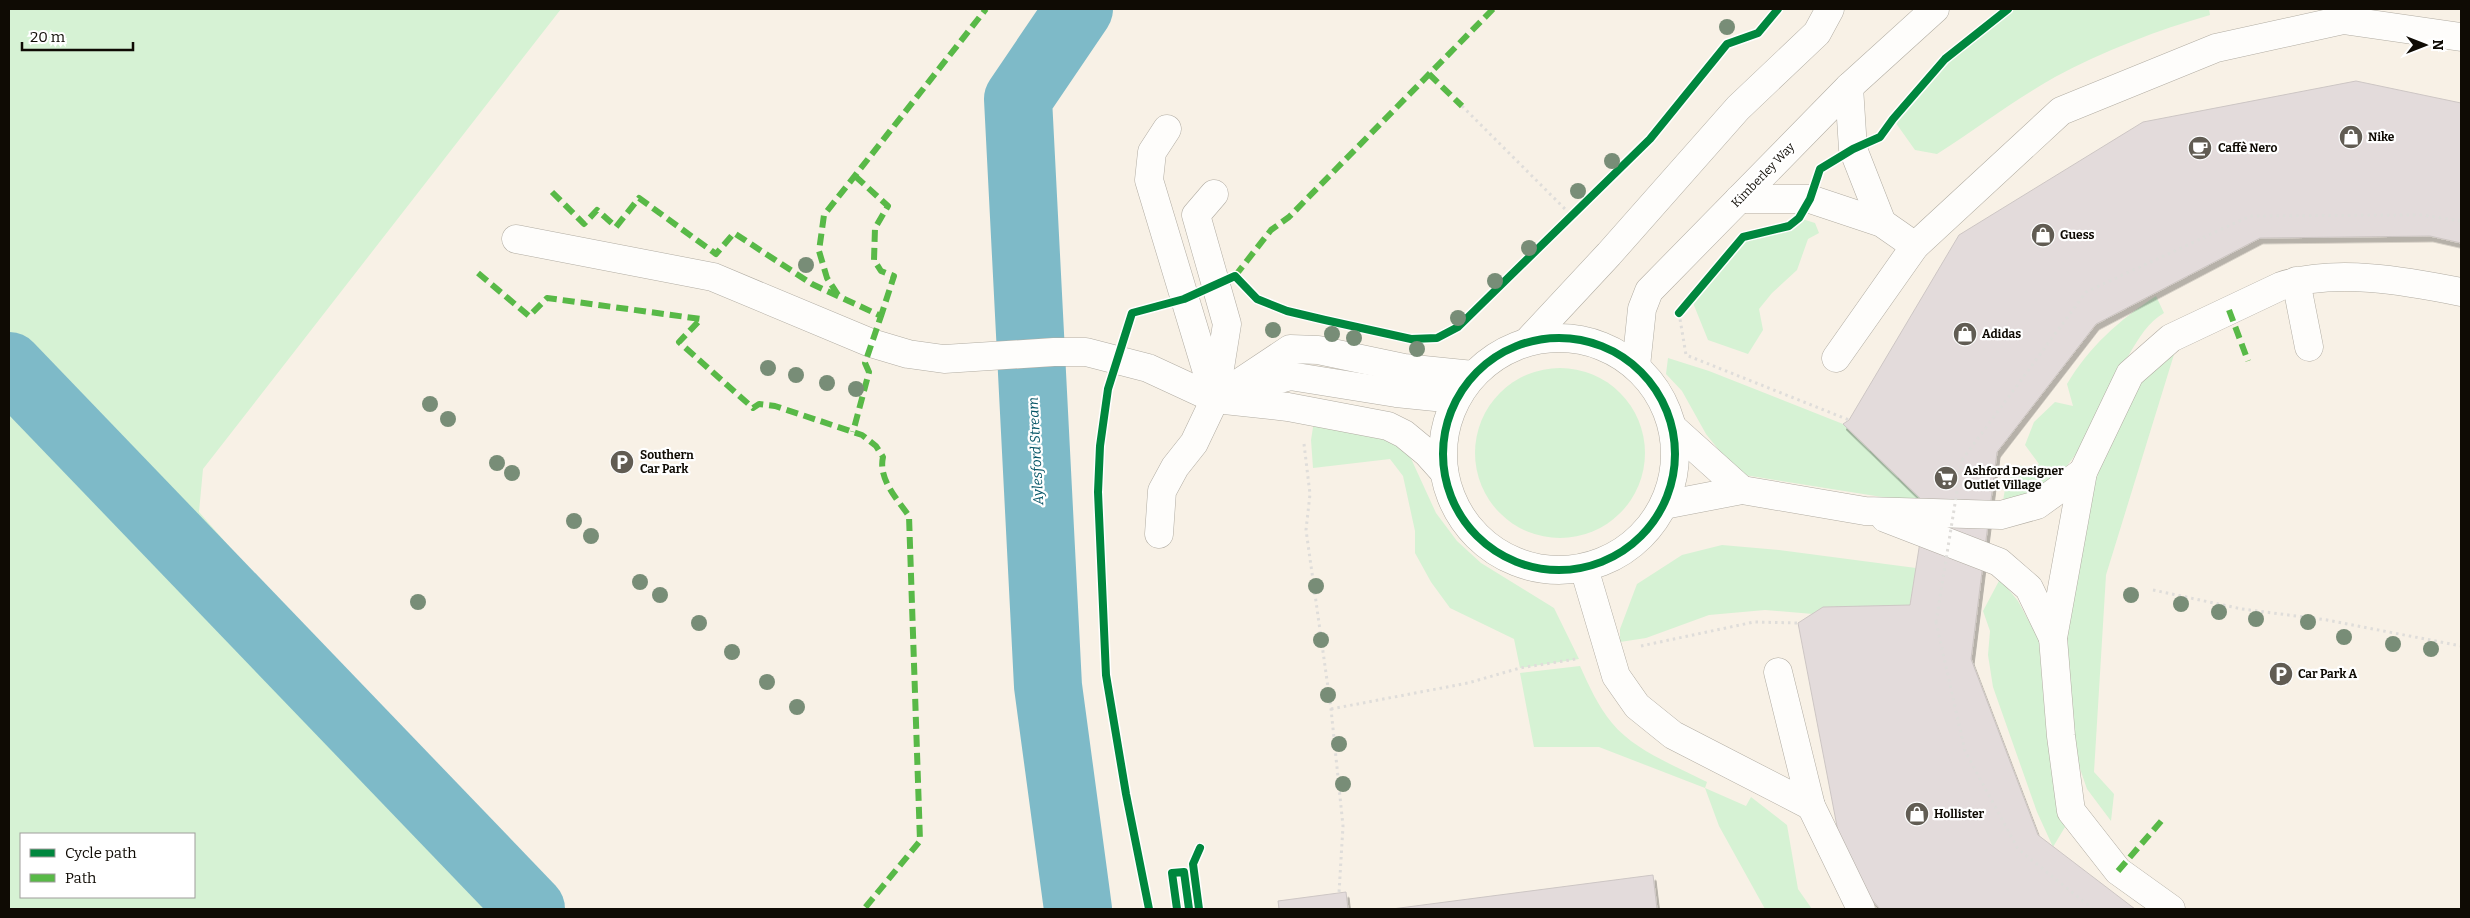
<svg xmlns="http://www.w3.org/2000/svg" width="2470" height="918" font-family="Bitter,serif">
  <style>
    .green { fill: #d6f2d4; fill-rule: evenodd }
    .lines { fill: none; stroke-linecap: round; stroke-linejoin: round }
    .river { stroke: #7ebac8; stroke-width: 68 }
    .building { fill: #e3dbdb; stroke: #cdc6c4; filter: url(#shadow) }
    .minor-casing { stroke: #b1aca2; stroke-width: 29 }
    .path { stroke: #dfddda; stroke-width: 3; stroke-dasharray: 2.5 4; stroke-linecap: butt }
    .minor { stroke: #fefdfb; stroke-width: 28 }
    .path-bridge { stroke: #dfddda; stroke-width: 3; stroke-dasharray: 2.5 4; stroke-linecap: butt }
    .quiet { stroke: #58b947; stroke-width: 6; stroke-dasharray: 12 6; stroke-linecap: butt }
    .cycleway-casing { stroke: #fff; stroke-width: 11 }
    .cycleway { stroke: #00873e; stroke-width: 8 }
    .tree { fill: #788d77 }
    .labels { text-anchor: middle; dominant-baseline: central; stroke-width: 4.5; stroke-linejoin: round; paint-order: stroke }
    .poi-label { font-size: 12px; font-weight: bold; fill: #0f0b04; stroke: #fff; text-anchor: start }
    .street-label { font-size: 12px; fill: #0f0b04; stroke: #fff }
    .water-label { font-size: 14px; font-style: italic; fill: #085768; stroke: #fff }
  </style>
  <defs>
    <filter id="shadow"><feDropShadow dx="3" dy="5.5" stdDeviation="0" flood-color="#0004"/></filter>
  </defs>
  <rect width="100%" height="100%" fill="#f8f1e6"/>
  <g class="green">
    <path d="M9,9H561L203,469L199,512L547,909H9ZM21,834H194V897H21Z"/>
    <path d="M2008,9H2209L2210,15C2158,30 2103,51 2055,77C2014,100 1976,129 1937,154L1915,150L1893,119L1945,59Z"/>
    <path d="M1799,218L1815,223L1819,233L1808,239L1797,270L1772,293L1759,309L1763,330L1748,354L1708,340L1691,298L1743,237L1789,226Z"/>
    <path d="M2156,296L2164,313C2148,322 2139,338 2130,353C2109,389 2088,448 2058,475C2043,489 2023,496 2003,501L2005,489L2016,465L2035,468L2039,464L2025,445L2034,422L2055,402L2073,406L2067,384C2089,347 2119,320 2156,296Z"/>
    <path d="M2176,348L2106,575L2094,772L2114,794L2111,821L2087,789L2077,760L2070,714L2067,645L2073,570L2087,509L2101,463L2138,384Z"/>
    <path d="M1668,358L1709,371L1843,424L1926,504L1738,474L1706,434L1682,391L1666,374Z"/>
    <circle cx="1560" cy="453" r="85"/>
    <path d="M1314,421L1378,433L1408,452L1436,513L1457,541L1481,563L1554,608L1579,659L1520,668L1514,639L1450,608L1431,582L1415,553V531L1403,476L1390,459L1313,468L1311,440Z"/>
    <path d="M1722,545L1779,550L1916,568L1910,605L1813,614L1765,610L1709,615L1646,638L1620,642V629L1637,584L1682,555Z"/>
    <path d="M2000,579L2018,601L2039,640L2044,700L2068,822L2053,847L2037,812L1993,687L1988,655L1990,631L1983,611Z"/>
    <path d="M1580,666C1589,686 1598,706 1612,723C1635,751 1676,766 1707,782L1705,788L1746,806L1751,797L1787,825L1798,889L1812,909H1765L1719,826L1705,788L1599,747H1534L1520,673Z"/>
  </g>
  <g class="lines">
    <g class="river">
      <path d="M9,366L531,909"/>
      <path d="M1078,909L1048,686L1018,99L1079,9"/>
    </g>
  </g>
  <g class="building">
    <path d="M2356,81L2461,103V243L2430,236L2260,238L2096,324L1997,452L1971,659L2038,835L2135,909H1880L1845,868L1798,623L1823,607L1910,605L1926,504L1843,424L1849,420L1959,235L2143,122Z"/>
    <path d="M1653,875L1657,909H1392Z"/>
    <path d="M1346,892L1348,909H1279L1278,901Z"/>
  </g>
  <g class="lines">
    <g class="minor-casing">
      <g id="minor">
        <path d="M1849,87L1853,149L1882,223"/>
        <path d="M1167,129L1152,152L1149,180L1213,392"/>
        <path d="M1739,199H1810L1882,223L1915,246"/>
        <path d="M516,239L713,277L871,343L908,354L944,359L1054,352H1086L1148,368L1215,399L1288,407L1388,426L1404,434L1427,453L1444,472"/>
        <path d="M2296,281L2309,347"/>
        <circle cx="1559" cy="454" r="116"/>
        <path d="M1528,341L1609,254L1738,108L1817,33L1830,9"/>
        <path d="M1836,358L1915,246L2061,111L2216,48L2343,20L2461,37"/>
        <path d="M1636,366L1642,309L1649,291L1849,87L1935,9"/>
        <path d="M1242,390L1290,376L1396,393L1455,399"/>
        <path d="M1215,399L1290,349L1318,350L1404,368L1473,375"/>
        <path d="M1673,428L1742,490"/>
        <path d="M1664,505L1742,490L1865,511L2001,515L2037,505L2083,472"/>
        <path d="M1885,518L1999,562L2029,588L2053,638"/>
        <path d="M1159,534L1162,491L1175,467L1194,443L1215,399L1227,324L1196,215L1214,194"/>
        <path d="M1584,568L1616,676L1637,706L1673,735L1811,806"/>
        <path d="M1778,672L1811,806L1861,909"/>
        <path d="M2171,909L2118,871L2071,811L2061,736L2053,638L2083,472L2130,374L2171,338L2281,286C2335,268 2406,281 2461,292"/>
      </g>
    </g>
    <g class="path">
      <path d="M1462,106L1573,217"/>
      <path d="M1679,313L1686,355L1849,420"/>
      <path d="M1304,444L1310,494L1306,530L1331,709L1343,826L1339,893"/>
      <path d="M1962,460L2086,292L2250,216L2422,215L2461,221"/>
      <path d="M2153,590L2242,609L2327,620L2461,646"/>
      <path d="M1936,622L1965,751L2018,849L2093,909"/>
      <path d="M1641,646L1754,622L1798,623"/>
      <path d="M1331,709L1468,683L1520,668L1576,659"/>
    </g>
    <use href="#minor" class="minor"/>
    <path class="path-bridge" d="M1936,622L1962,460"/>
    <g class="quiet">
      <path d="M1429,74L1462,106"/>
      <path d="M855,176L888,206L875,228L874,260L881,271L894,276L881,316"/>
      <path d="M552,192L584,224L597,210L616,227L639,198L716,254L734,233L812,284L881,316L865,363L869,372L853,432"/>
      <path d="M478,273L529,316L547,298L701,319L679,342L753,408L759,404L775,406L862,435L876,446L883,457C878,479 897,499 909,516L920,841L864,909"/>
      <path d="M1235,276L1271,230L1289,217L1493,9"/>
      <path d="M838,295L827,278L819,251L824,215L986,9"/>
      <path d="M2229,310L2248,361"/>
      <path d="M2118,871L2163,819"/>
    </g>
    <g class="cycleway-casing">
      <g id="cycleway">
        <path d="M1679,313L1743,237L1789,226L1799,218L1810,199L1820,169L1853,149L1880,137L1893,119L1945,59L2008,9"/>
        <circle cx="1559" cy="454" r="116"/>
        <path d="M1149,909L1126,794L1106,675L1098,492L1100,446L1108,389L1132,313L1184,299L1235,276L1257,299L1287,311L1325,320L1411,339L1437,338L1458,327L1650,139L1727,44L1758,33L1778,9"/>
        <path d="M1177,909L1172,873L1184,872L1189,909"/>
        <path d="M1199,909L1193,864L1200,848"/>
      </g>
    </g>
    <use href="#cycleway" class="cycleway"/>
  </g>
  <g class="tree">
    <circle cx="1727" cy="27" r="8"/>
    <circle cx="1612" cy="161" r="8"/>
    <circle cx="1578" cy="191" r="8"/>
    <circle cx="1529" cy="248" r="8"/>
    <circle cx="806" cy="265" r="8"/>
    <circle cx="1495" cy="281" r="8"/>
    <circle cx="1458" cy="318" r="8"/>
    <circle cx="1273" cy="330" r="8"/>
    <circle cx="1332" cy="334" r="8"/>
    <circle cx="1354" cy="338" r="8"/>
    <circle cx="1417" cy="349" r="8"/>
    <circle cx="768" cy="368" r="8"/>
    <circle cx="796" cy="375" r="8"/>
    <circle cx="827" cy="383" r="8"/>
    <circle cx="856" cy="389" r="8"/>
    <circle cx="430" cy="404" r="8"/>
    <circle cx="448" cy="419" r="8"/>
    <circle cx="497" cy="463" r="8"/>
    <circle cx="512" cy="473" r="8"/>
    <circle cx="574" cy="521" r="8"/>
    <circle cx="591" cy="536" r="8"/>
    <circle cx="640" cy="582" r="8"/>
    <circle cx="1316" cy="586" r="8"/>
    <circle cx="660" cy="595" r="8"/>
    <circle cx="2131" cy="595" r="8"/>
    <circle cx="418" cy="602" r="8"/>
    <circle cx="2181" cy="604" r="8"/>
    <circle cx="2219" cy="612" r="8"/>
    <circle cx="2256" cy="619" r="8"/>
    <circle cx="2308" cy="622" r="8"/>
    <circle cx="699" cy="623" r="8"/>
    <circle cx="2344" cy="637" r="8"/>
    <circle cx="1321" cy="640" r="8"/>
    <circle cx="2393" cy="644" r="8"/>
    <circle cx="2431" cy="649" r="8"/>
    <circle cx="732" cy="652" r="8"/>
    <circle cx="767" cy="682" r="8"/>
    <circle cx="1328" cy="695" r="8"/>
    <circle cx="797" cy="707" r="8"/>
    <circle cx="1339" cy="744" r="8"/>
    <circle cx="1343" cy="784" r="8"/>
  </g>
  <defs>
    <g id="shop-disc" transform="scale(1.25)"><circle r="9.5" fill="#615c53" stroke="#fff"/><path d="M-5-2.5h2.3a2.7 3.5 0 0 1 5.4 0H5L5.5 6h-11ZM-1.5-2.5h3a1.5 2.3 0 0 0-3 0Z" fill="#fff"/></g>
    <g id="cafe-disc" transform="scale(1.25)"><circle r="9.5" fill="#615c53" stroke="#fff"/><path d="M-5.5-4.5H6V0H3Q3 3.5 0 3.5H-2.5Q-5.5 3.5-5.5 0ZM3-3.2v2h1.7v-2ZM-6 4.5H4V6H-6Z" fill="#fff"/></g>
    <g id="parking-disc" transform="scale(1.25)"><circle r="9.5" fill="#615c53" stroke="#fff"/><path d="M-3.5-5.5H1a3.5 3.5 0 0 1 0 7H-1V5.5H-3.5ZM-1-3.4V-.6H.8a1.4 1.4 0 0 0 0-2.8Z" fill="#fff"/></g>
    <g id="supermarket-disc" transform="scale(1.25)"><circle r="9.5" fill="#615c53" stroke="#fff"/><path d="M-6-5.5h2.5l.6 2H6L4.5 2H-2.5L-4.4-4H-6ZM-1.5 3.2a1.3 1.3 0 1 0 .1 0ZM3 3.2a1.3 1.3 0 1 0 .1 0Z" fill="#fff"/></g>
  </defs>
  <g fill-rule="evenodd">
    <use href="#shop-disc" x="2351" y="137"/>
    <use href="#cafe-disc" x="2200" y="148"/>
    <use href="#shop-disc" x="2043" y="235"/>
    <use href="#shop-disc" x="1965" y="334"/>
    <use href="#parking-disc" x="622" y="462"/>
    <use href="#supermarket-disc" x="1946" y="478"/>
    <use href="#parking-disc" x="2281" y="674"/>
    <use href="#shop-disc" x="1917" y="814"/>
  </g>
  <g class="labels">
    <g class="poi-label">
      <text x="2368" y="137">Nike</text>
      <text x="2218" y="148">Caffè Nero</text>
      <text x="2060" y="235">Guess</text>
      <text x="1982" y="334">Adidas</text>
      <text x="640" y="455">Southern<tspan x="640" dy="14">Car Park</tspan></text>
      <text x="1964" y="471">Ashford Designer<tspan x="1964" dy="14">Outlet Village</tspan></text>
      <text x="2298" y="674">Car Park A</text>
      <text x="1934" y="814">Hollister</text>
    </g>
    <g class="street-label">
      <text transform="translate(1763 175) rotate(-46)">Kimberley Way</text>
    </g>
    <g class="water-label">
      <text transform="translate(1036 451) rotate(-93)">Aylesford Stream</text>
    </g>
  </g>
  <rect width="2470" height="918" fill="none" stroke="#0f0b04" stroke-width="20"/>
  <rect x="20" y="833" width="175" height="65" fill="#ffffff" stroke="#9f9d9b"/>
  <rect x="30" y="849" width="25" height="8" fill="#00873e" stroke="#9f9d9b"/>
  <text x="65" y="858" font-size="15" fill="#0f0b04">Cycle path</text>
  <rect x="30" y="874" width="25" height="8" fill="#58b947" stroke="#9f9d9b"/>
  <text x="65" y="883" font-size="15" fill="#0f0b04">Path</text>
  <g transform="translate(2425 45) rotate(90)" stroke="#ffffff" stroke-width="4" paint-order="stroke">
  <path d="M0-4L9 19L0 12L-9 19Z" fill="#0f0b04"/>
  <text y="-8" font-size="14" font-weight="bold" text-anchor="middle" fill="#0f0b04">N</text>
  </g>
  <path d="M22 42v8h111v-8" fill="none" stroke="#0f0b04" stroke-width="2.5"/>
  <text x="30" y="42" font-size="15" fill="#0f0b04" stroke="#ffffff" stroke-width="4" paint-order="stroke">20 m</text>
</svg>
